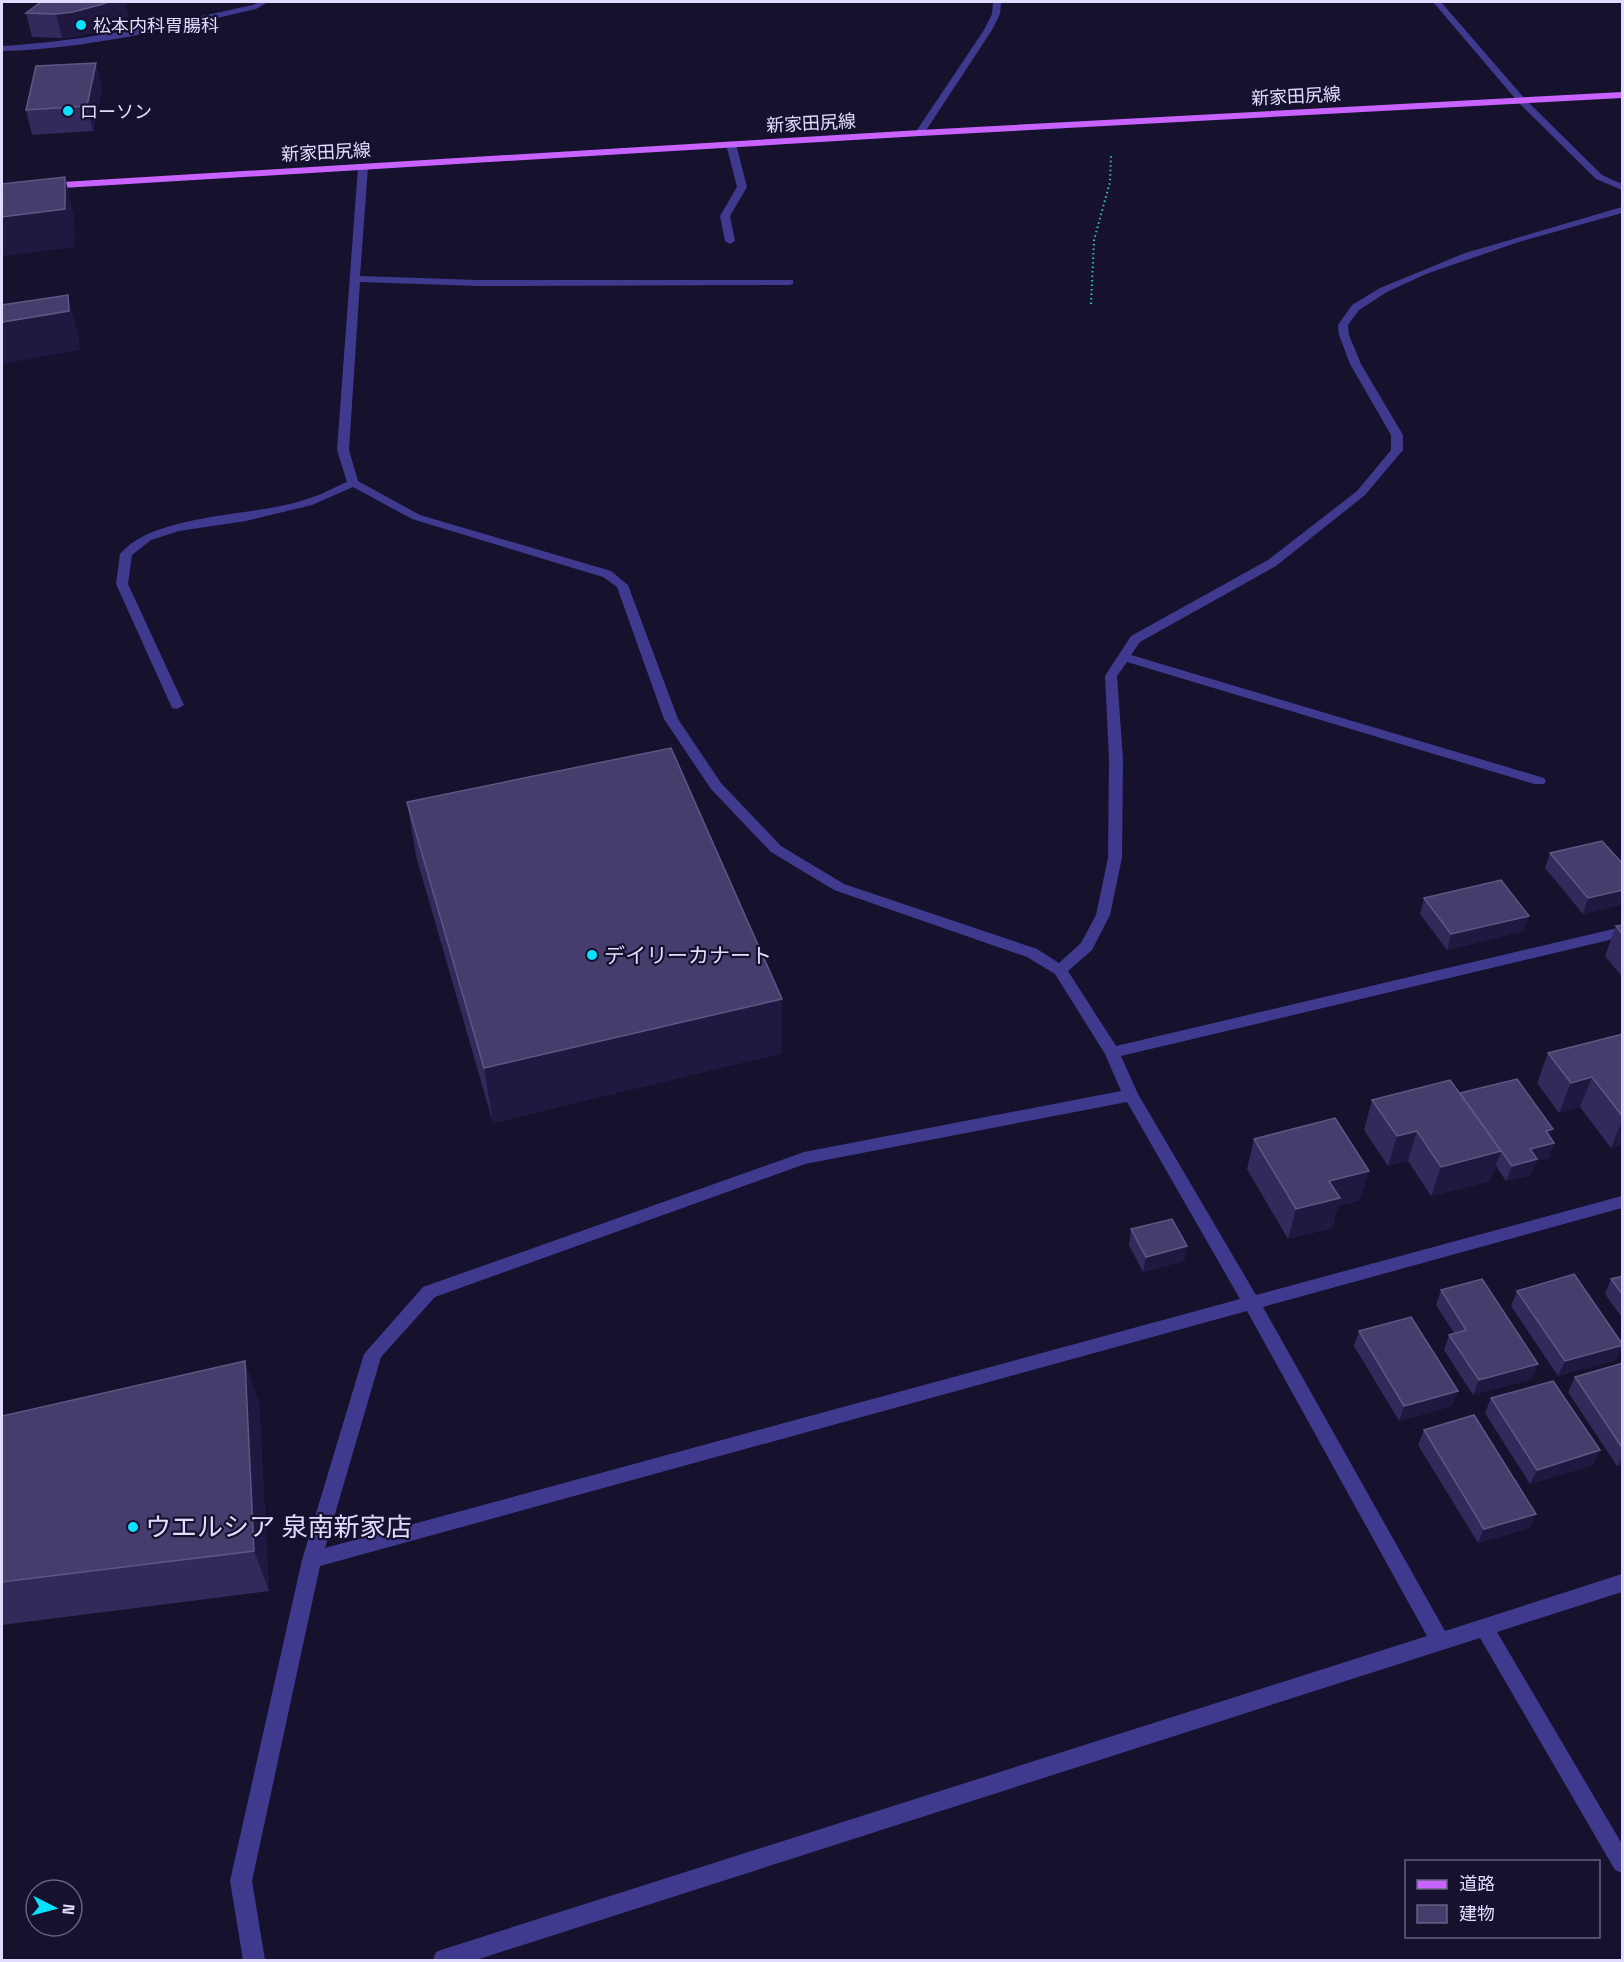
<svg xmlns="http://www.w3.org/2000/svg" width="1624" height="1962" font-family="'Space Grotesk','Noto Sans JP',sans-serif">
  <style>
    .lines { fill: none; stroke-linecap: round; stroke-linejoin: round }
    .path { stroke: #2cc3bd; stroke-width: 2; stroke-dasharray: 1.5 3; stroke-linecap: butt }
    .minor { fill: #3f3a8e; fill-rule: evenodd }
    .major { fill: #c863ff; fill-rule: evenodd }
    .wall { fill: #34295b }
    .shaded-wall { fill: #201841 }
    .building { fill: #473d6d; stroke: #5f5684; stroke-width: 1.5 }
    .poi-dot { fill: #08e2ff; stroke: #16112d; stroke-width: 2 }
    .labels { text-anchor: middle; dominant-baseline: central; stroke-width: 4.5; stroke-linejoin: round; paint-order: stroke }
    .far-poi-label { font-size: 18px; fill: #e1dcff; stroke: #16112d; text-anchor: start }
    .far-street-label { font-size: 18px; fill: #e1dcff; stroke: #16112d }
    .poi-label { font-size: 21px; fill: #e1dcff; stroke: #16112d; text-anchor: start }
    .near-poi-label { font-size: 26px; fill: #e1dcff; stroke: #16112d; text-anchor: start }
  </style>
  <rect width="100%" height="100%" fill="#16112d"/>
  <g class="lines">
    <path class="path" d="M1091,304L1094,240L1110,182L1111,156"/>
    <g class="minor">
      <path d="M259,2H268L256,9C172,28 88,49 2,51V46C87,41 170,23 253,5Z"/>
      <path d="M993,2H1001L1000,14L992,30L923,135H917L915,133L984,30L992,14Z"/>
      <path d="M1433,2H1441L1525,99L1602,175L1622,184V190L1596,179L1519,103Z"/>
      <path d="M731,141L736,144L747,187L730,216L735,241L730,244L725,241L720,216L737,187L726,144Z"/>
      <path d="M363,164L368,167L360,276L478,280H793V284L789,285L478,286L360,282L349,450L358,481L420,515L611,571L628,585L678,719L721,783L781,846L844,884L1037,949L1059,963L1081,943L1096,915L1108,858L1109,759L1105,676L1131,636L1268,560L1357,491L1391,450V435L1350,364L1339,335L1338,325L1352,305L1380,288L1465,253L1622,207V213L1519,242L1426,274L1387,292L1359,310L1348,325L1349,335L1361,364L1403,435V450L1365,495L1276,566L1140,642L1131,655L1544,778L1546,781L1544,784H1534L1127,662L1117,676L1123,759L1122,858L1110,915L1092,950L1068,971L1116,1046L1622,927V937L1121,1056L1138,1094L1256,1295L1622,1196V1208L1263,1307L1445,1631L1622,1574V1592L1497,1632L1622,1844V1873L1615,1870L1480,1638L476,1960H433L436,1952L444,1949L1427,1636L1247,1311L320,1566L252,1881L265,1960H243L230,1881L302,1560L364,1354L423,1287L804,1152L1121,1091L1105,1054L1055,974L1027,957L834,890L771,852L711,789L664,719L617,587L603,577L412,519L353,487L312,505L246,521L179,531L151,540L132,555L128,584L184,705L177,709L172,708L116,584L120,554C154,513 253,517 304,500C319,496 333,488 347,482L337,450L358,167ZM1127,1102L1240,1299L325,1548L381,1357L435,1297L805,1164Z"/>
    </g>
    <path class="major" d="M1622,92V98L920,136L46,189L41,186L46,183L920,130Z"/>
  </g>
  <g class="wall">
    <path d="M41,2H125L128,16L109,28L79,36L62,38L32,37L26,13Z"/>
    <path d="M102,88L93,131L32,135L26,110Z"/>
    <path d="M407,802L782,999V1053L493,1123L416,856Z"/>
    <path d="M1550,853L1623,864V904L1583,914L1545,868Z"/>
    <path d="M1424,898L1524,931L1447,950L1420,914Z"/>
    <path d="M1623,925V978L1605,956L1616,926Z"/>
    <path d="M1623,1034V1144L1611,1148L1580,1107L1559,1113L1537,1083L1548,1053Z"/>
    <path d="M1460,1094L1550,1136L1554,1143L1549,1158L1536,1161L1531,1175L1506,1181L1496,1166L1490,1181L1431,1196L1408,1161L1388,1166L1364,1130L1372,1100Z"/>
    <path d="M1254,1139L1360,1200L1338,1206L1332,1228L1288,1239L1247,1169Z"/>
    <path d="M1131,1229L1187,1246L1184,1261L1143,1272L1129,1245Z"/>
    <path d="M1623,1276V1319L1605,1294L1611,1279Z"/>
    <path d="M1441,1290L1532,1379L1473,1395L1444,1350L1449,1335L1454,1333L1436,1305Z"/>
    <path d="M1517,1291L1623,1344L1616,1360L1558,1376L1511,1306Z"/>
    <path d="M1359,1331L1452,1406L1399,1421L1354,1346Z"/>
    <path d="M1623,1363V1465L1617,1466L1568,1392L1575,1377Z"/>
    <path d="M1491,1398L1593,1465L1530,1484L1485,1413Z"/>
    <path d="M259,1403L269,1591L2,1625V1416Z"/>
    <path d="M1424,1430L1536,1514L1529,1528L1478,1543L1418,1445Z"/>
  </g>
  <g class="shaded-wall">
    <path d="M108,2H125L128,16L109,28L79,36L62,38L56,14Z"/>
    <path d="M96,63L102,88L93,131L87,106Z"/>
    <path d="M65,177L74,215L75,247L2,256V217Z"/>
    <path d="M68,295L78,334L80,350L2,364V322Z"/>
    <path d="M1623,890V904L1583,914L1588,898Z"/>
    <path d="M1529,916L1524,931L1447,950L1451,934Z"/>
    <path d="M782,999V1053L493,1123L484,1068Z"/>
    <path d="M1592,1077L1580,1107L1559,1113L1571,1083Z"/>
    <path d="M1623,1118V1144L1611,1148Z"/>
    <path d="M1553,1129L1547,1144L1546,1131Z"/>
    <path d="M1417,1131L1408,1161L1388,1166L1397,1136Z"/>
    <path d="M1554,1143L1549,1158L1536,1161L1531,1175L1506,1181L1512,1166L1530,1149Z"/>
    <path d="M1501,1151L1490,1181L1431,1196L1441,1167Z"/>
    <path d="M1369,1171L1360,1200L1338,1206L1332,1228L1288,1239L1296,1209L1329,1181Z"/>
    <path d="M1187,1246L1184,1261L1143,1272L1146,1257Z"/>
    <path d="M1623,1345L1616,1360L1558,1376L1565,1361Z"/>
    <path d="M245,1361L259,1403L269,1591L254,1551Z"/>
    <path d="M1538,1364L1532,1379L1473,1395L1479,1380Z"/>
    <path d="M1458,1391L1452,1406L1399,1421L1404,1406Z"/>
    <path d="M1600,1450L1593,1465L1530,1484L1537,1470Z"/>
    <path d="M1623,1456V1465L1617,1466Z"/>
    <path d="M1536,1514L1529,1528L1478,1543L1484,1529Z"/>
  </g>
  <g class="building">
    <path d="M41,2H108L103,4L73,12L56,14L26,13Z"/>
    <path d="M96,63L87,106L26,110L36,66Z"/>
    <path d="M65,177V209L2,217V184Z"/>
    <path d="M68,295L69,311L2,322V305Z"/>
    <path d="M671,748L782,999L484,1068L407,802Z"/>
    <path d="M1602,841L1623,864V890L1588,898L1550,853Z"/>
    <path d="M1501,880L1529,916L1451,934L1424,898Z"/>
    <path d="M1623,925V935L1616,926Z"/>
    <path d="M1623,1034V1117L1592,1077L1571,1083L1548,1053Z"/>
    <path d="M1517,1079L1553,1129L1546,1131L1554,1143L1530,1149L1537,1159L1512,1166L1460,1093Z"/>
    <path d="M1450,1080L1501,1151L1441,1167L1417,1131L1397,1136L1372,1100Z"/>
    <path d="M1335,1118L1369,1171L1329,1181L1340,1198L1296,1209L1254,1139Z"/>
    <path d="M1172,1219L1187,1246L1146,1257L1131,1229Z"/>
    <path d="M1574,1274L1623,1345L1565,1361L1517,1291Z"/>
    <path d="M1623,1276V1295L1611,1279Z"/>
    <path d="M1482,1279L1538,1364L1479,1380L1449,1335L1466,1330L1441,1290Z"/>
    <path d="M1411,1317L1458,1391L1404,1406L1359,1331Z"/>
    <path d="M245,1361L254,1551L2,1582V1416Z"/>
    <path d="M1623,1363V1449L1575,1377Z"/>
    <path d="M1553,1381L1600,1450L1537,1470L1491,1398Z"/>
    <path d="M1474,1415L1536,1514L1484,1529L1424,1430Z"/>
  </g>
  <g class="poi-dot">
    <circle cx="81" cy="25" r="6"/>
    <circle cx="68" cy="111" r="6"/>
    <circle cx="592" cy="955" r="6"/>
    <circle cx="133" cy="1527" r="6"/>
  </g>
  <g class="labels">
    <g class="far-poi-label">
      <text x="93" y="25">松本内科胃腸科</text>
      <text x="80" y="111">ローソン</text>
    </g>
    <g class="far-street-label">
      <text transform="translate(1296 96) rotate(-3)">新家田尻線</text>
      <text transform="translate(811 123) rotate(-3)">新家田尻線</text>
      <text transform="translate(326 152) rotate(-3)">新家田尻線</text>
    </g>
    <g class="poi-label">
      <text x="604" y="955">デイリーカナート</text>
    </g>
    <g class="near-poi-label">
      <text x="145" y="1527">ウエルシア 泉南新家店</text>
    </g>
  </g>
  <rect width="1624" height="1962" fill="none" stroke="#e1dcff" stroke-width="6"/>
  <rect x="1405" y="1860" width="195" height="78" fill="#16112d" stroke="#676281" stroke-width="1.5"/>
  <rect x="1417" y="1880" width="30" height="9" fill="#c863ff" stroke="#676281" stroke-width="1.5"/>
  <text x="1459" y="1890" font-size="18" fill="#e1dcff">道路</text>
  <rect x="1417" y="1905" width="30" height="18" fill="#473d6d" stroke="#676281" stroke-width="1.5"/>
  <text x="1459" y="1920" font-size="18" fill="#e1dcff">建物</text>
  <g transform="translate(54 1908) rotate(96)"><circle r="28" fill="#16112d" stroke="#676281" stroke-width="1.5"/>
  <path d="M0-4.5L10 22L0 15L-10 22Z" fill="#08e2ff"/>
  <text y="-9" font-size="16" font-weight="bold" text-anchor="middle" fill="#e1dcff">N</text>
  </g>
</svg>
